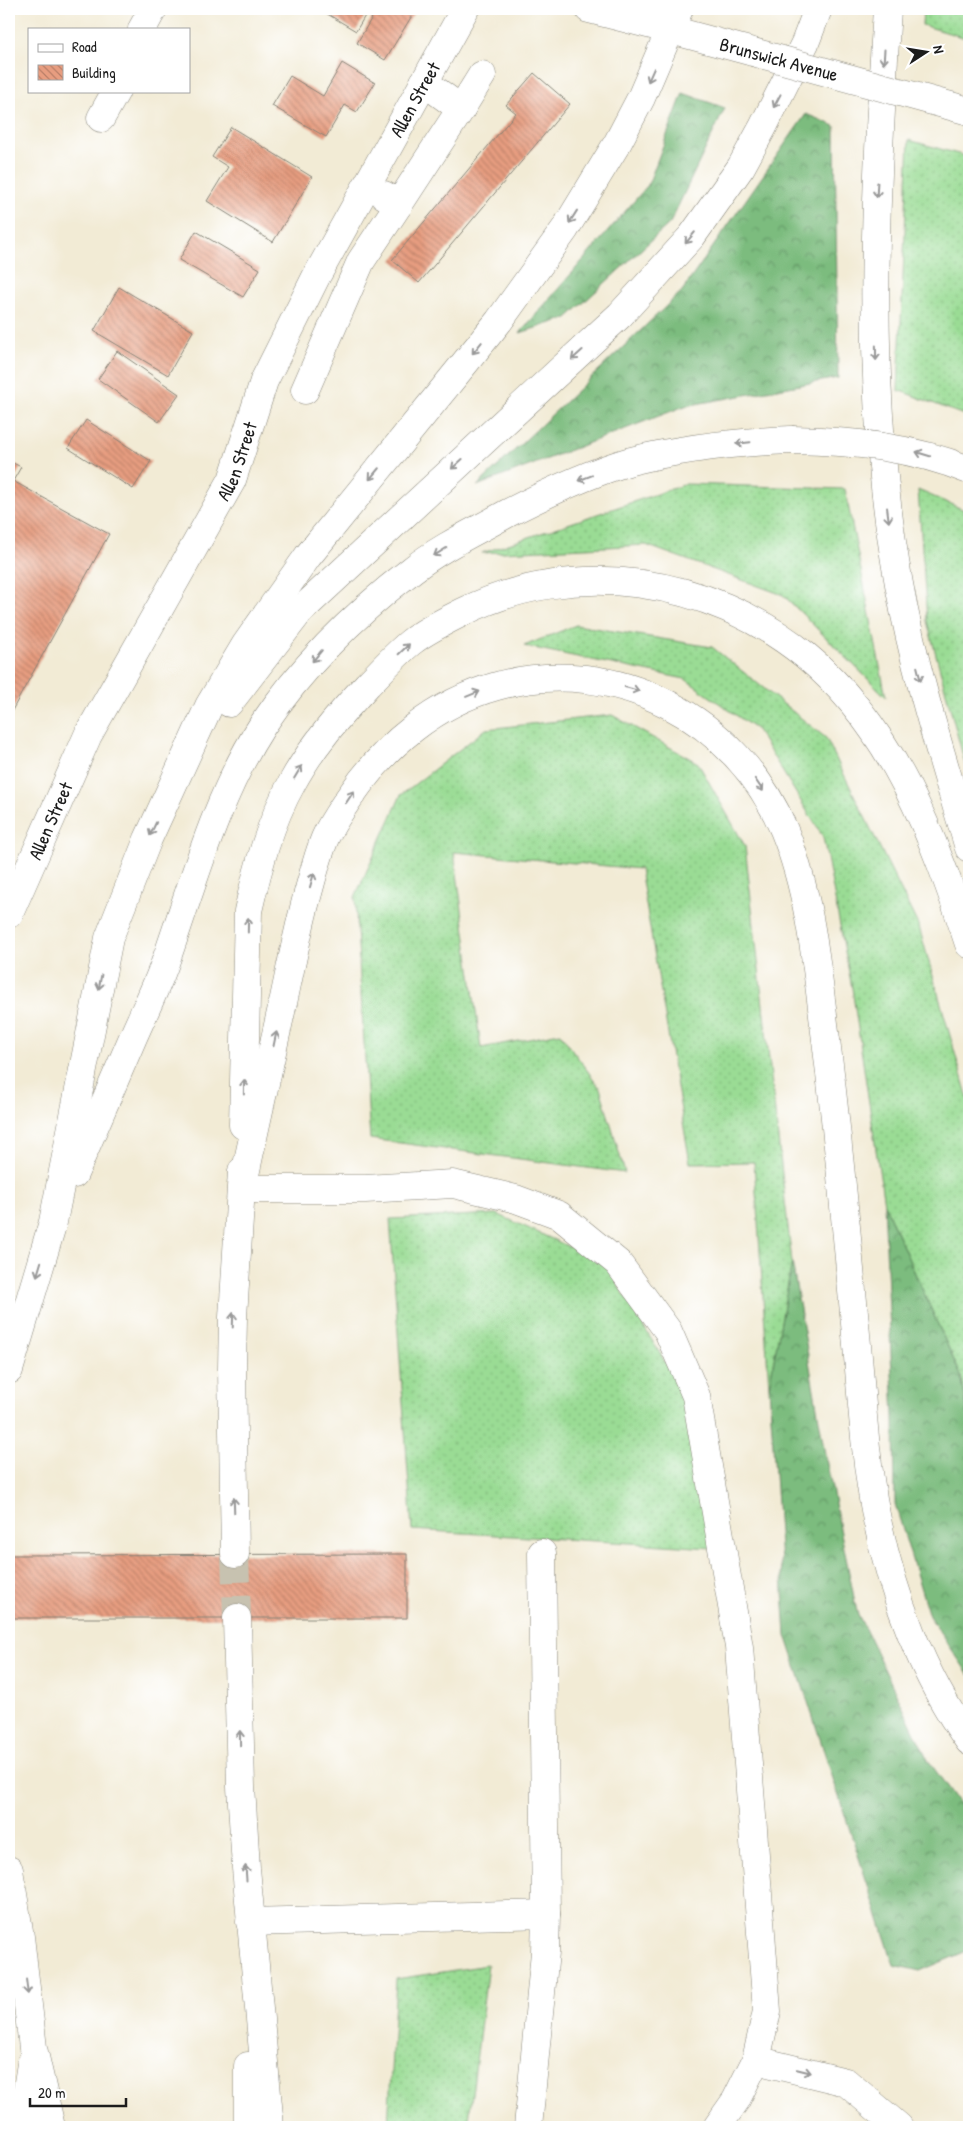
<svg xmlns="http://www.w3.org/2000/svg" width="978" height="2136" font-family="'Patrick Hand',sans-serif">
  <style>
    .grass { fill: url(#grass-dots); stroke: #5b7c58 }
    .forest { fill: url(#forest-crowns); stroke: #4c6c4d }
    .building { fill: url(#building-back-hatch) }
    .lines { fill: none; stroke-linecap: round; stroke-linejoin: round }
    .highway-tunnel { stroke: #c7c2b0; stroke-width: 28; stroke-dasharray: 28 14; stroke-linecap: butt }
    .minor-casing { stroke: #878478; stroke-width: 29 }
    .major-casing { stroke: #878478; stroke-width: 29 }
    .highway-casing { stroke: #878478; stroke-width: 29 }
    .minor { stroke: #fff; stroke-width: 28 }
    .major { stroke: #fff; stroke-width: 28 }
    .highway { stroke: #fff; stroke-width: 28 }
    .major-bridge-casing { stroke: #878478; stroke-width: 29; stroke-linecap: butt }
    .highway-bridge-casing { stroke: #878478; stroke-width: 29; stroke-linecap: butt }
    .major-bridge { stroke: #fff; stroke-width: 28 }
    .highway-bridge { stroke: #fff; stroke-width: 28 }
    .oneway { stroke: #999 }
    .labels { text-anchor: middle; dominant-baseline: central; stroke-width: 4.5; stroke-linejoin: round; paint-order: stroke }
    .street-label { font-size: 19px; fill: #1c1c1c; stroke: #fff }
  </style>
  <defs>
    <pattern id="grass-dots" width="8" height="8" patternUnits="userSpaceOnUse" patternTransform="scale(1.25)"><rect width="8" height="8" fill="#9adc94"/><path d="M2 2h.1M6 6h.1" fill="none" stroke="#84bc7f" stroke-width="1.8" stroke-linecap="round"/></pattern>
    <pattern id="forest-crowns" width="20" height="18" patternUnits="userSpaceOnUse" patternTransform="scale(1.25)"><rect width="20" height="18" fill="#7bbc7e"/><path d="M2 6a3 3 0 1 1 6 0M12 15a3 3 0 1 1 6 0" fill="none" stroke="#649866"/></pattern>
    <pattern id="building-back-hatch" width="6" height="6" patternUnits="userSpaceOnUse" patternTransform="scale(1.25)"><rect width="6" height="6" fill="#e79d80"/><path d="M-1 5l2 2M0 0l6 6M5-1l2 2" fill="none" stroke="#ba7f68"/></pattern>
  </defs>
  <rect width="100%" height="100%" fill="#fff"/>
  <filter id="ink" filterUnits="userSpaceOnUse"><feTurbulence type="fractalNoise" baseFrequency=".02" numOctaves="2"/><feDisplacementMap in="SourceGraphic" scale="10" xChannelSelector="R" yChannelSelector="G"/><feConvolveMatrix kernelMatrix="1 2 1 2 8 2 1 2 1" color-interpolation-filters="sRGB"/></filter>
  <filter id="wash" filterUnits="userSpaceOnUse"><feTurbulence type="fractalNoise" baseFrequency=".0096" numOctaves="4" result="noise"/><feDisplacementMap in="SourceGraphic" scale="20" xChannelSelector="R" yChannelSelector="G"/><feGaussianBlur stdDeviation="1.12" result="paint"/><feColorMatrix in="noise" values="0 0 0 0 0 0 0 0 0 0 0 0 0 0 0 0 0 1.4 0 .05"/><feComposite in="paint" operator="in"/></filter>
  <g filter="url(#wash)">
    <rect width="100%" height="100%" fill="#f2ebd5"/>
    <g class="grass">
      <path d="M923,9H969V39L922,25Z"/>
      <path d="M909,140L969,157V417L898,390Z"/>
      <path d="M686,484L845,489L886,697L783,595L646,545L482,553Z"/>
      <path d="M918,490L969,512V779L927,621Z"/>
      <path d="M576,625L712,647L826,738L919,927L969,1102V1419L961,1376L884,1204L852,988L823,837L757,730L685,679L524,646Z"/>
      <path d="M612,715L698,763L745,846L792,1262L769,1387L754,1162L690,1163L640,869L454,852L481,1048L560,1033L600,1088L625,1173L370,1139L355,897L401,795L486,729Z"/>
      <path d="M497,1214L605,1263L687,1398L713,1548L412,1530L390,1219Z"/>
      <path d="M488,1965L468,2127H388L396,1979Z"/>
    </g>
    <g class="forest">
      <path d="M683,93L725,108L670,223L567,318L520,333L648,185Z"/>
      <path d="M806,114L835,126L838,378L685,406L477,486L682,291Z"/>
      <path d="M884,1204L961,1376L969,1419V1675L929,1616L895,1504L894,1418Z"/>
      <path d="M792,1262L825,1454L857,1612L928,1760L969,1817V1950L920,1971L894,1965L786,1635L769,1387Z"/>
    </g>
    <g id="blocks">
      <g class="building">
        <path d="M319,9H369L356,31Z"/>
        <path d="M377,9H416L385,60L357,43Z"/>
        <path d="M342,63L375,83L357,112L345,105L326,137L272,106L290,76L323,96Z"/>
        <path d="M534,73L570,104L419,283L392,260L516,113L506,105Z"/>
        <path d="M231,127L312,177L273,242L207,201L228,167L212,157Z"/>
        <path d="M196,231L260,269L243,297L179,260Z"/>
        <path d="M119,287L193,331L168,375L94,331Z"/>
        <path d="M117,351L179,394L159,422L98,379Z"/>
        <path d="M86,420L151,461L133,489L68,448Z"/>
        <path d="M9,461L21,467L13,481L109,534L9,716Z"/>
        <path d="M407,1554V1618H9V1555Z"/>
      </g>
    </g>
  </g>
  <g filter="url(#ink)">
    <use href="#blocks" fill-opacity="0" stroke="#878478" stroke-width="1"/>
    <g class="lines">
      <path class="highway-tunnel" d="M235,1554L237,1618"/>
      <g class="minor-casing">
        <g id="minor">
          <path d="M589,9L671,30"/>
          <path d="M142,29L153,9"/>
          <path d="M461,109L482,75"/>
          <path d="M101,118L116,91"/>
          <path d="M384,195L399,204L461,109L424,82"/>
          <path d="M305,390L361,261L399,204"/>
          <path id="s1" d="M9,914L88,735L232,480L264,381L316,277L465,9"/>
          <path d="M242,1189H365L453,1184L516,1199L559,1215L618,1263L668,1331L696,1396L739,1647L767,2011L756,2060L736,2100L717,2127"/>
          <path d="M250,1922L546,1914"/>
          <path d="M756,2060L846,2082L899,2127"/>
          <path d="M528,2127L545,1952L546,1914L542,1553"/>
        </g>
      </g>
      <g class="major-casing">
        <path id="major" d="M671,30L753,52"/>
      </g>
      <g class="highway-casing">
        <g id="highway">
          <path d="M887,9C875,200 864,394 899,584C915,674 943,760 969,848"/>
          <path d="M229,703L300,611L620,315L692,236L741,167L763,127L805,43L818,9"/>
          <path d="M243,1125L248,911C258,867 270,822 292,783C312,746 340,714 368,684C382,670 396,654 411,642C426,630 445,621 463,612C574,557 709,577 805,655C894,728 934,838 969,944"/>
          <path d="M74,1174C94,1128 114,1081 134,1035C144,1012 156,988 165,963C193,884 216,797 262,726C302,666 355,614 412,570C441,547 476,531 508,513C547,493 589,473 631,461C684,448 737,442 792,440"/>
          <path d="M242,1189C255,1127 269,1065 283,1003C291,966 298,929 308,893C313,875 318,855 325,838C331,824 341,810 349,798C385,745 435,703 497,686C615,653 738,719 784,830C809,891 816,959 824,1024C838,1131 847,1238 857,1345C862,1402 865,1459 876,1515C892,1594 922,1675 969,1741"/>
          <path d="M9,1370L53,1222L109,938L148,839L209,706L246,644L308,556L499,321L565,229L618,142L641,98L679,9"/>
          <path d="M235,1554L232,1369L233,1317L242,1171"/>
          <path d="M237,1618L241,1787L246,1868L270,2127"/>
          <path d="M9,1870L20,1937L33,2048L51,2127"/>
          <path d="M21,2127L31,2064"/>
          <path d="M248,2127V2066"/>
        </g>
      </g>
      <use href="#minor" class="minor"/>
      <use href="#major" class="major"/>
      <use href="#highway" class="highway"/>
      <g class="major-bridge-casing">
        <path id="major-bridge" d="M753,52L969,111"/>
      </g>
      <g class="highway-bridge-casing">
        <path id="highway-bridge" d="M792,440C853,441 912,447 969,470"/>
      </g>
      <use href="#major-bridge" class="major-bridge"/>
      <use href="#highway-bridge" class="highway-bridge"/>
    </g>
    <defs><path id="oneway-shaft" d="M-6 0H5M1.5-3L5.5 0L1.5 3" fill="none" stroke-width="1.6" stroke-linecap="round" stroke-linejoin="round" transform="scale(1.25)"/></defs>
    <g class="oneway">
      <use href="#oneway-shaft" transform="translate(884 57) rotate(94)"/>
      <use href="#oneway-shaft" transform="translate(651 75) rotate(114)"/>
      <use href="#oneway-shaft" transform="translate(777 101) rotate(118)"/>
      <use href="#oneway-shaft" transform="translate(877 190) rotate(93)"/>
      <use href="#oneway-shaft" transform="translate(573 217) rotate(122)"/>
      <use href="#oneway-shaft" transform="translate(690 238) rotate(130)"/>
      <use href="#oneway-shaft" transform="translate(477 348) rotate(129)"/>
      <use href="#oneway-shaft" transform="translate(876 353) rotate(89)"/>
      <use href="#oneway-shaft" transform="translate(577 355) rotate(138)"/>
      <use href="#oneway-shaft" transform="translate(743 443) rotate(174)"/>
      <use href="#oneway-shaft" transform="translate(923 454) rotate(-163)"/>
      <use href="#oneway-shaft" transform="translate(457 464) rotate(138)"/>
      <use href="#oneway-shaft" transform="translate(374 474) rotate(130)"/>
      <use href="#oneway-shaft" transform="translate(585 478) rotate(159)"/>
      <use href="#oneway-shaft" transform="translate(888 515) rotate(83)"/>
      <use href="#oneway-shaft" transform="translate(440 552) rotate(148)"/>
      <use href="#oneway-shaft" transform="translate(404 649) rotate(-44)"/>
      <use href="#oneway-shaft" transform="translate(317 656) rotate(130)"/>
      <use href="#oneway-shaft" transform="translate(919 674) rotate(76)"/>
      <use href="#oneway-shaft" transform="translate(632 689) rotate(15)"/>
      <use href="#oneway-shaft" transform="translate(473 694) rotate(-22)"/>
      <use href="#oneway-shaft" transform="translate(298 772) rotate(-59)"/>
      <use href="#oneway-shaft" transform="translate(759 785) rotate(56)"/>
      <use href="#oneway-shaft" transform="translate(350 797) rotate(-56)"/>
      <use href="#oneway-shaft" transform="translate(153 829) rotate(115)"/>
      <use href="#oneway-shaft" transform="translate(312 880) rotate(-74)"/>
      <use href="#oneway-shaft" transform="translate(248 925) rotate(-89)"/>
      <use href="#oneway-shaft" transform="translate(100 982) rotate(101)"/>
      <use href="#oneway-shaft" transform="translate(275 1039) rotate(-78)"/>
      <use href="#oneway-shaft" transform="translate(244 1087) rotate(-89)"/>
      <use href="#oneway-shaft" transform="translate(39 1269) rotate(107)"/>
      <use href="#oneway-shaft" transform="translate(233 1320) rotate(-88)"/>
      <use href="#oneway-shaft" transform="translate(234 1505) rotate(-92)"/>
      <use href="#oneway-shaft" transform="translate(240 1738) rotate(-91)"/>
      <use href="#oneway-shaft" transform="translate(246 1873) rotate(-94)"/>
      <use href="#oneway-shaft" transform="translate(27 1987) rotate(83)"/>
      <use href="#oneway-shaft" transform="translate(804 2071) rotate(14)"/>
    </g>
  </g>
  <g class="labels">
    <g class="street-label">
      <text transform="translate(779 59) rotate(15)">Brunswick Avenue</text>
      <text stroke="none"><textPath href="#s1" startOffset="912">Allen Street</textPath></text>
      <text stroke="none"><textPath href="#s1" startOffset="508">Allen Street</textPath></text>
      <text stroke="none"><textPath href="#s1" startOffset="102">Allen Street</textPath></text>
    </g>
  </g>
  <rect width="978" height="2136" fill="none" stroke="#fff" stroke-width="30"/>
  <rect x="28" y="28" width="162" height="65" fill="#ffffff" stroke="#a4a4a4"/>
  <rect x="38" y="44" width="25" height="8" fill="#ffffff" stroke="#a4a4a4"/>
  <text x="72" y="52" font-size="15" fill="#1c1c1c">Road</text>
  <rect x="38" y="65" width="25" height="15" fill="url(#building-back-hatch)" stroke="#a4a4a4"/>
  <text x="72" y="78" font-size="15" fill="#1c1c1c">Building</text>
  <g transform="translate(926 52) rotate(78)" stroke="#ffffff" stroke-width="4" paint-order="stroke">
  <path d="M0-4L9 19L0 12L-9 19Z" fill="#1c1c1c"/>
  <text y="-8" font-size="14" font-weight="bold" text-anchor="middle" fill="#1c1c1c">N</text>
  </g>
  <path d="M30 2098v8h96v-8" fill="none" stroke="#1c1c1c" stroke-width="2.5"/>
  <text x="38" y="2098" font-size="15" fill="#1c1c1c" stroke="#ffffff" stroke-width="4" paint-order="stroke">20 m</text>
</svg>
